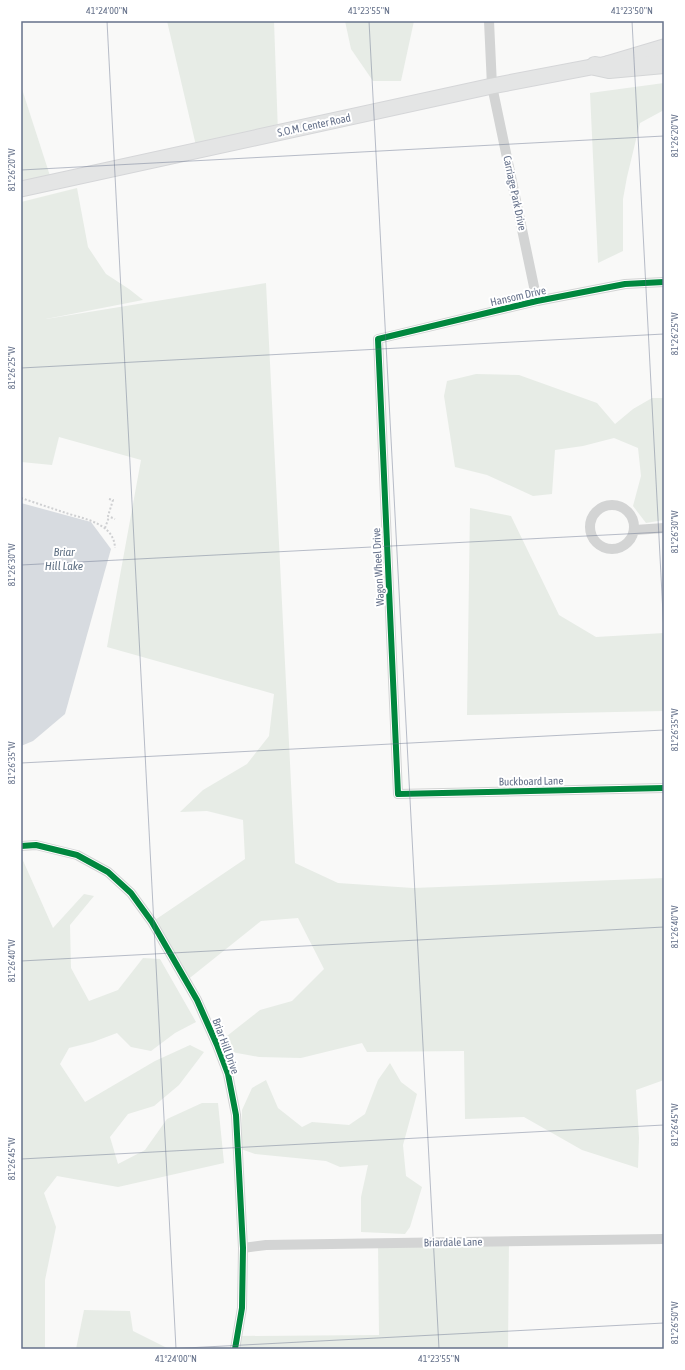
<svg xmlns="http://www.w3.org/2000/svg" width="685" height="1370" font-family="'Asap Condensed',sans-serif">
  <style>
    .green { fill: #e7ece6 }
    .water { fill: #d7dbe0 }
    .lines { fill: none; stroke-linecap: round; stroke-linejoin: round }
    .primary-casing { stroke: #d5d6d8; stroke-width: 17 }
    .highway-casing { stroke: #d4d6d7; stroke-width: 20 }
    .path { stroke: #cfd0d2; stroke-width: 2; stroke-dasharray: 2 2; stroke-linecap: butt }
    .street { stroke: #d3d4d4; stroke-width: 10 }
    .primary { stroke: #e4e5e5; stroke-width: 15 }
    .highway { stroke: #e4e5e5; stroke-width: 18 }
    .cycleway-casing { stroke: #fff; stroke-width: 8 }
    .cycleway { stroke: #00873e; stroke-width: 6 }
    .ticks { fill: none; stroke: #66728b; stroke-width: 1; stroke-opacity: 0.45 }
    .labels { text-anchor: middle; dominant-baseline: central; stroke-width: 4; stroke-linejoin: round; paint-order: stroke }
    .street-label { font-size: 11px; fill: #66728b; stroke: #fff }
    .water-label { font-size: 12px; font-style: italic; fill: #627386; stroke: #fff }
    .neatline { fill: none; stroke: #66728b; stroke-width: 1.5 }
    .ticks-label { font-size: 10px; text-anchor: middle; fill: #66728b }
  </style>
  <rect width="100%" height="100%" fill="#f9f9f8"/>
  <g class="green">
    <path d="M167,21H274L278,133L197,150Z"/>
    <path d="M345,21H414L401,81H373L351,49Z"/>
    <path d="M664,83V110L640,123L627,177L623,199V251L598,263L590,93Z"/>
    <path d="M21,86L52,182L21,189Z"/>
    <path d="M77,188L88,247L106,274L129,289L143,300L46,319L266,283L295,863L338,883L413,888L664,878V1080L636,1090L639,1138L638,1168L582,1150L524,1117L465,1119L464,1051L367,1052L362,1043L301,1058L259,1057L226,1051L227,1036L260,1010L292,1001L324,969L298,918L261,921L186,981L152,922L245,859L243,820L207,811L180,812L203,790L247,764L269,736L274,694L107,647L141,460L59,437L52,465L21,462V202Z"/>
    <path d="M476,374L519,375L597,403L615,424L633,409L652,398H664V520L646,523L633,506L641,476L638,448L614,438L583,446L555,450L552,494L533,496L487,475L455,467L444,396L447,381Z"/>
    <path d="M470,508L511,516L559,615L596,637L664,633V711L467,715Z"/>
    <path d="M21,856L53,928L84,894L94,896L70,925L71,968L89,1001L118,990L143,958L160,959L196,1022L175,1033L151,1051L131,1047L117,1033L93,1042L69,1048L60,1064L85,1102L155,1061L190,1045L204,1052L179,1085L154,1106L128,1114L110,1137L118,1164L145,1150L167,1119L202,1103H218L224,1163L118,1187L57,1176L44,1193L56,1227L45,1280V1349H21Z"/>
    <path d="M390,1063L401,1082L417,1094L403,1145L406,1176L422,1187L410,1227L405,1234L361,1232V1197L368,1165L340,1167L326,1161L255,1154L241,1149L242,1110L252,1088L266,1080L278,1108L302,1127L312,1122L349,1125L365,1114L378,1080Z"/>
    <path d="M509,1241L508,1349H235L237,1336L379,1335L378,1243Z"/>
    <path d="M84,1310L130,1311L133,1331L169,1349H76Z"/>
  </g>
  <path class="water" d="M21,503L91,522L111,549L65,714L33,741L21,746Z"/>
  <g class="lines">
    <g class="primary-casing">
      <g id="primary">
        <path d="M607,64L664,47"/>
        <path d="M21,189L492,86L607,64"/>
      </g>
    </g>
    <g class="highway-casing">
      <path id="highway" d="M595,66L609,69L664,64"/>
    </g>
    <g class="path">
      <path d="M21,498C36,503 51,508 66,513C84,519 114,523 115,548"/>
      <path d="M109,499L113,500L108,516L115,519"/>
      <path d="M105,528L109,517"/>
    </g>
    <g class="street">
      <path d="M489,21L492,86L537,301"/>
      <path d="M664,282L625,284L537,301L378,339L398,794L664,788"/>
      <circle cx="612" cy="527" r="22"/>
      <path d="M635,530L664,528"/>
      <path d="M21,846L36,845L77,855L108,872L131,893L152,922L197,1000L217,1045L228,1074L236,1115L243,1248L242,1308L235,1349"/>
      <path d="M243,1248L266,1245L664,1239"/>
    </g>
    <use href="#primary" class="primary"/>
    <use href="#highway" class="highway"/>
    <g class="cycleway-casing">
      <g id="cycleway">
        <path d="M664,282L625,284L537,301L378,339L398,794L664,788"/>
        <path d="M21,846L36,845L77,855L108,872L131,893L152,922L197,1000L217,1045L228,1074L236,1115L243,1248L242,1308L235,1349"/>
      </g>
    </g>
    <use href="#cycleway" class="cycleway"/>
  </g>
  <path class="ticks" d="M107,21L176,1349M369,21L439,1349M632,21L664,633M21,170L664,136M21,368L664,334M21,565L664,532M21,763L664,730M21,961L664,927M21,1159L664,1125M167,1349L664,1323"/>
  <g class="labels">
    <g class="street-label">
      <text transform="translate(314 125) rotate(-12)">S.O.M. Center Road</text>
      <text transform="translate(515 193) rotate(78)">Carriage Park Drive</text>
      <text transform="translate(518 296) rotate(-13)">Hansom Drive</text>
      <text transform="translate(378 567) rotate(-93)">Wagon Wheel Drive</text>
      <text transform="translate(531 781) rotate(-1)">Buckboard Lane</text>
      <text transform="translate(226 1046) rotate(70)">Briar Hill Drive</text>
      <text transform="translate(453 1242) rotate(-1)">Briardale Lane</text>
    </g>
    <g class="water-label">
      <text x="64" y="552">Briar<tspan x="64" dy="14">Hill Lake</tspan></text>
    </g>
  </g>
  <rect width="685" height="1370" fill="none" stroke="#ffffff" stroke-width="44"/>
  <rect x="22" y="22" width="641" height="1326" class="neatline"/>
  <g class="ticks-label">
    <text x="107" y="14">41°24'00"N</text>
    <text x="369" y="14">41°23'55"N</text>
    <text x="632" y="14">41°23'50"N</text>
    <text transform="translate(674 136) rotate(-90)" y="4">81°26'20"W</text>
    <text transform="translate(11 170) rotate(-90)" y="4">81°26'20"W</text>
    <text transform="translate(674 334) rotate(-90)" y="4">81°26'25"W</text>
    <text transform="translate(11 368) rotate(-90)" y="4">81°26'25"W</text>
    <text transform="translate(674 532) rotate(-90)" y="4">81°26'30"W</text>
    <text transform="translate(11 565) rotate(-90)" y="4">81°26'30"W</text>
    <text transform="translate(674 730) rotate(-90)" y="4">81°26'35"W</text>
    <text transform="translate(11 763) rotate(-90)" y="4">81°26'35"W</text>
    <text transform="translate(674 927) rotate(-90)" y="4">81°26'40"W</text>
    <text transform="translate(11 961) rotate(-90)" y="4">81°26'40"W</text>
    <text transform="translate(674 1125) rotate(-90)" y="4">81°26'45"W</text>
    <text transform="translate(11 1159) rotate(-90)" y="4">81°26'45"W</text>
    <text transform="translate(674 1323) rotate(-90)" y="4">81°26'50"W</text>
    <text x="176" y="1362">41°24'00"N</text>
    <text x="439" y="1362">41°23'55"N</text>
  </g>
</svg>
